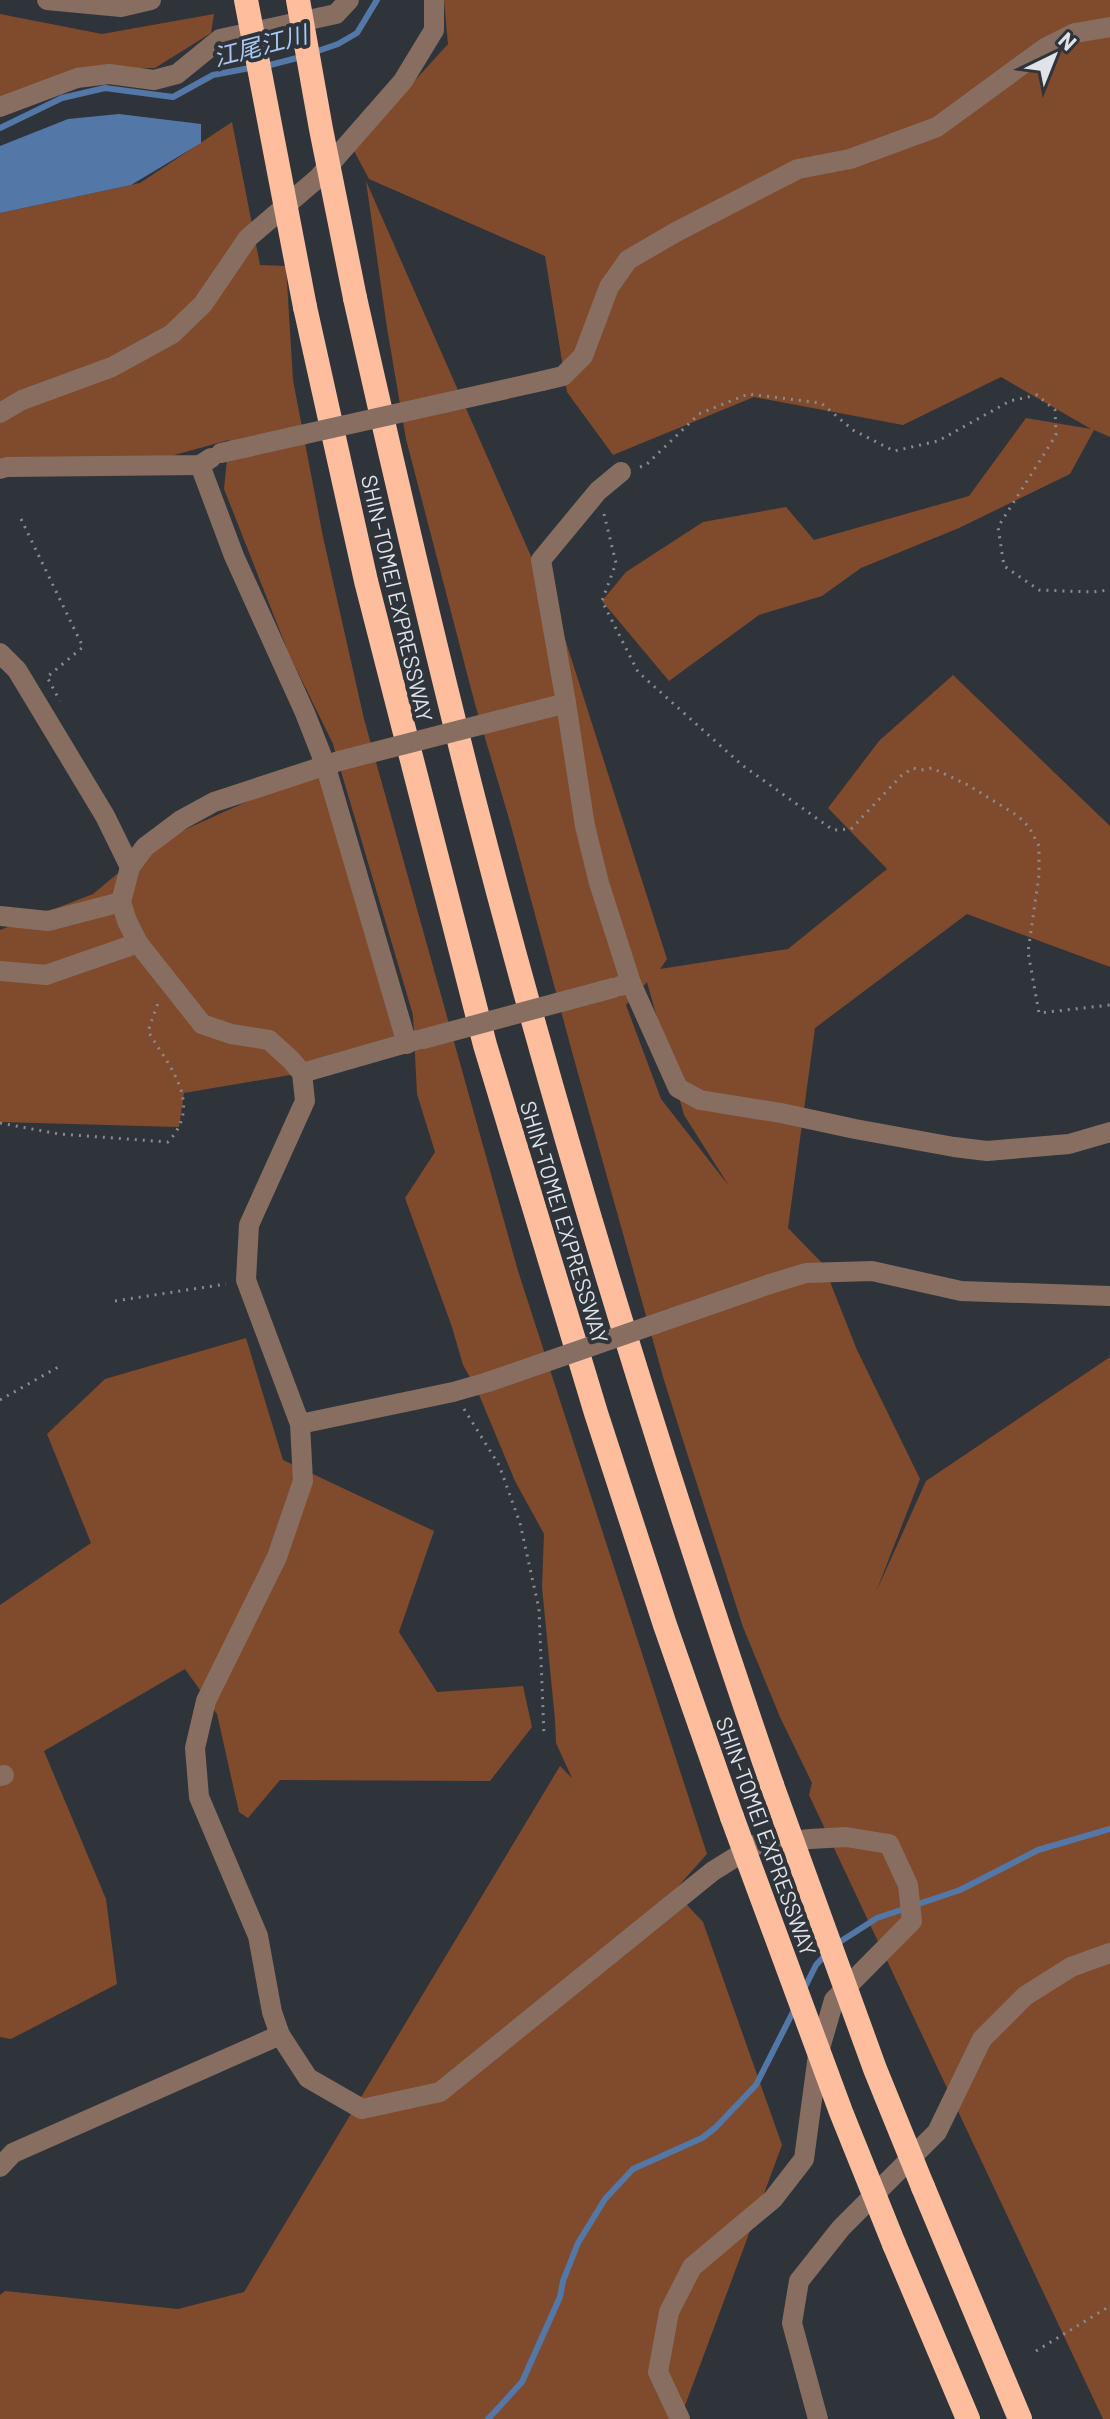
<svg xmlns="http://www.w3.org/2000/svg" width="1110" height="2419" font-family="Barlow,'Noto Sans JP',sans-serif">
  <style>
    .green { fill: #804a2c; fill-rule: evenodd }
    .water { fill: #5378a8 }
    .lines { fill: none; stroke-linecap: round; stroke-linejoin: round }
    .stream { stroke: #5378a8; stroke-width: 6 }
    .path { stroke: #888c92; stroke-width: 3; stroke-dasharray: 2 6; stroke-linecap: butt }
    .minor { stroke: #886e61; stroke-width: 20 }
    .highway { stroke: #febe9e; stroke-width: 24 }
    .minor-bridge { stroke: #886e61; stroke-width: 20 }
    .highway-bridge { stroke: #febe9e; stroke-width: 24 }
    .labels { text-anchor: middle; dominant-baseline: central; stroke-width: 8; stroke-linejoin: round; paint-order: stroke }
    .street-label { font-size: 22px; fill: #e0e3e8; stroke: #2f343b }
    .water-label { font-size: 24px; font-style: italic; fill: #a9caf4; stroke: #2f343b }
  </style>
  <rect width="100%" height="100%" fill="#2f343b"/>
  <g class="green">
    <path d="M444,0H1110V437L1094,430L1070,474L959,528L861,568L822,596L759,615L669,681L602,601L626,572L703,522L786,507L814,540L969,496L1026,418L1091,429L1001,377L903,425L754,397L613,455L567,392L545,256L369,179L353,149L448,44Z"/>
    <path d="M0,14L102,34L214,14L211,33L155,68L79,69L0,98Z"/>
    <path d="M232,122L260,265L286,266L293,380L323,537L364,719L518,1271L707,1854L674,1891L703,1922L782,2145L680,2419H0V2295L5,2291L178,2309L244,2292L560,1766L572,1778L556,1743L555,1720L542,1587L544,1534L515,1481L477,1390L463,1365L452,1327L405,1198L435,1152L417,1094L413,1015L333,744L289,654L224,489L229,440L167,457L0,463V213L140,183Z"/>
    <path d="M366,181L559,620L667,959L660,969L788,949L887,869L828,808L879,741L953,675L1110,826V967L967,914L815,1028L788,1228L823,1264L857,1350L920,1479L876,1592L926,1481L1110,1357V2419H1103L809,1795L812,1783L780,1717L743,1627L687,1453L664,1380L574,1059L510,822L475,704L406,439L387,328ZM647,982L684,1115L729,1186L661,1099L626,1005Z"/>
    <path d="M319,769L407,1044L302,1073L184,1093L179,1127L0,1122V930L93,894L153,844Z"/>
    <path d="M246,1338L283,1460L434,1531L399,1632L437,1692L523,1686L532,1727L490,1781L280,1780L248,1818L239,1812L217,1714L185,1669L44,1751L106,1899L117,1984L11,2039L0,2037V1605L91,1543L47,1434L105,1379Z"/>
  </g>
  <path class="water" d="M119,114L201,124V143L131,185L0,213V146L68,119Z"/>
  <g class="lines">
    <g class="stream">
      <path d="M312,53L338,44L357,33L377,0"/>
      <path d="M266,66L301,57"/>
      <path d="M0,128L62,98L105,88L173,97L213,75L255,67"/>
      <path d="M835,1945L877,1918L960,1890L1038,1850L1110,1829"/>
      <path d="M803,1991L816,1965L827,1953"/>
      <path d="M488,2419L522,2382L560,2297L563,2281L578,2243L605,2199L633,2169L702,2138L715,2128L756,2085L795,2008"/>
    </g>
    <g class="path">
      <path d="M640,467L646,465L699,414L748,394L821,403L853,430L894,451L938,441L1010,401L1037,395L1055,410L1056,435L998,527L1004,566L1039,590L1092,592L1110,590"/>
      <path d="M604,514L616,563L602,601L638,672L742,765L833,830L851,829L901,776L913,768L921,770L932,768L968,785L1018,816L1029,827L1039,846V875L1028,952L1039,1013L1110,1005"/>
      <path d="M21,519L83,647L47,677L60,701"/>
      <path d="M0,1123L59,1134L168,1142C204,1103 169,1067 148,1031L158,1003"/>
      <path d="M115,1301L226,1284"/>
      <path d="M0,1400L60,1366"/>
      <path d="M464,1409L499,1465L520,1523L539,1609L544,1736"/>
      <path d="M1036,2351L1110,2306"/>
    </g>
    <g class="minor">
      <path d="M47,0L121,7L151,0"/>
      <path d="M0,107L77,78L109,74L154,80L177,74L220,39L336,14L349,0"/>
      <path d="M542,381L563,376L583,356L609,287L628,260L676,232L798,169L850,159L937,127L1045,48L1075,33L1110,27"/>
      <path d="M0,413L22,400L112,367L172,334L203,304L248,238L318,178L403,81L434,30V0"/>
      <path d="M200,465L234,556L305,713L325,764L407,1044"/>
      <path d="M0,469L7,467L200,465L211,458"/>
      <path d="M0,653L17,670L105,816L130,867"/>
      <path d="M566,703L541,560L598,491L621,472"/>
      <path d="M547,708L566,703L585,826L599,883L631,983L620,986"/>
      <path d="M339,761L214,802L181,820L145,847L130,867L121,902L127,921L138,943L202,1024L231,1034L269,1040L291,1060L302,1073L305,1101L249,1225L246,1280L300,1424L303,1481L277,1557L206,1701L195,1748L199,1797L258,1936L272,2012L280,2035L308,2078L362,2109L440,2092L713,1871L755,1845L810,1839L846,1837L889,1844L908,1885L912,1921L834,2000L818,2055L804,2159L773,2199L692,2267L669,2312L658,2372L680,2419"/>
      <path d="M0,916L48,921L121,902"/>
      <path d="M0,971L46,975L138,943"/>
      <path d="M631,983L678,1088L700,1100L781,1113L855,1129L954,1147L987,1151L1069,1144L1110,1132"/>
      <path d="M302,1073L417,1040"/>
      <path d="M770,1284L806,1273L872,1271L961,1291L1110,1296"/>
      <path d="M300,1424L453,1392L488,1382"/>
      <path d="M0,1776L4,1775"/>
      <path d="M0,2167L13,2153L280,2035"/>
      <path d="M818,2419L792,2323L799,2281L841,2228L937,2132L982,2039L1025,1996L1071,1967L1110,1953"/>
    </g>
    <g class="highway">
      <path d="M355,298C393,467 432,636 475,804C560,1135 661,1462 772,1785"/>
      <path d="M305,307L366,581L485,1045L596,1413L665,1625L732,1817"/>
      <path d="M923,2187L1020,2419"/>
      <path d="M894,2244L968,2419"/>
    </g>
    <g class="minor-bridge">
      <path d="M221,453L542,381"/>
      <path d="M339,761L547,708"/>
      <path d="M423,1039L613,988"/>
      <path d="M488,1382L770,1284"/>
    </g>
    <g class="highway-bridge">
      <path d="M246,0L305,307"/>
      <path d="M298,0L321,129L355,298"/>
      <path d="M772,1785L875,2069L923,2187"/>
      <path d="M732,1817L841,2112L894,2244"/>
    </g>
  </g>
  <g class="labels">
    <g class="street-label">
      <text transform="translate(398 598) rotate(77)">SHIN-TOMEI EXPRESSWAY</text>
      <text transform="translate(565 1222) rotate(73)">SHIN-TOMEI EXPRESSWAY</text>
      <text transform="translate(767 1836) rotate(70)">SHIN-TOMEI EXPRESSWAY</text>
    </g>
    <g class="water-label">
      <text transform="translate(260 45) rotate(-15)">江尾江川</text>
    </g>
  </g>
  <g transform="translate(1054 56) rotate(43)" stroke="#2f343b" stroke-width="6" paint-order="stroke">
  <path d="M0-6L14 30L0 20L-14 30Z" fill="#e0e3e8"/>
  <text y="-12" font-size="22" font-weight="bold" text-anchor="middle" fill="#e0e3e8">N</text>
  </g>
</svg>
